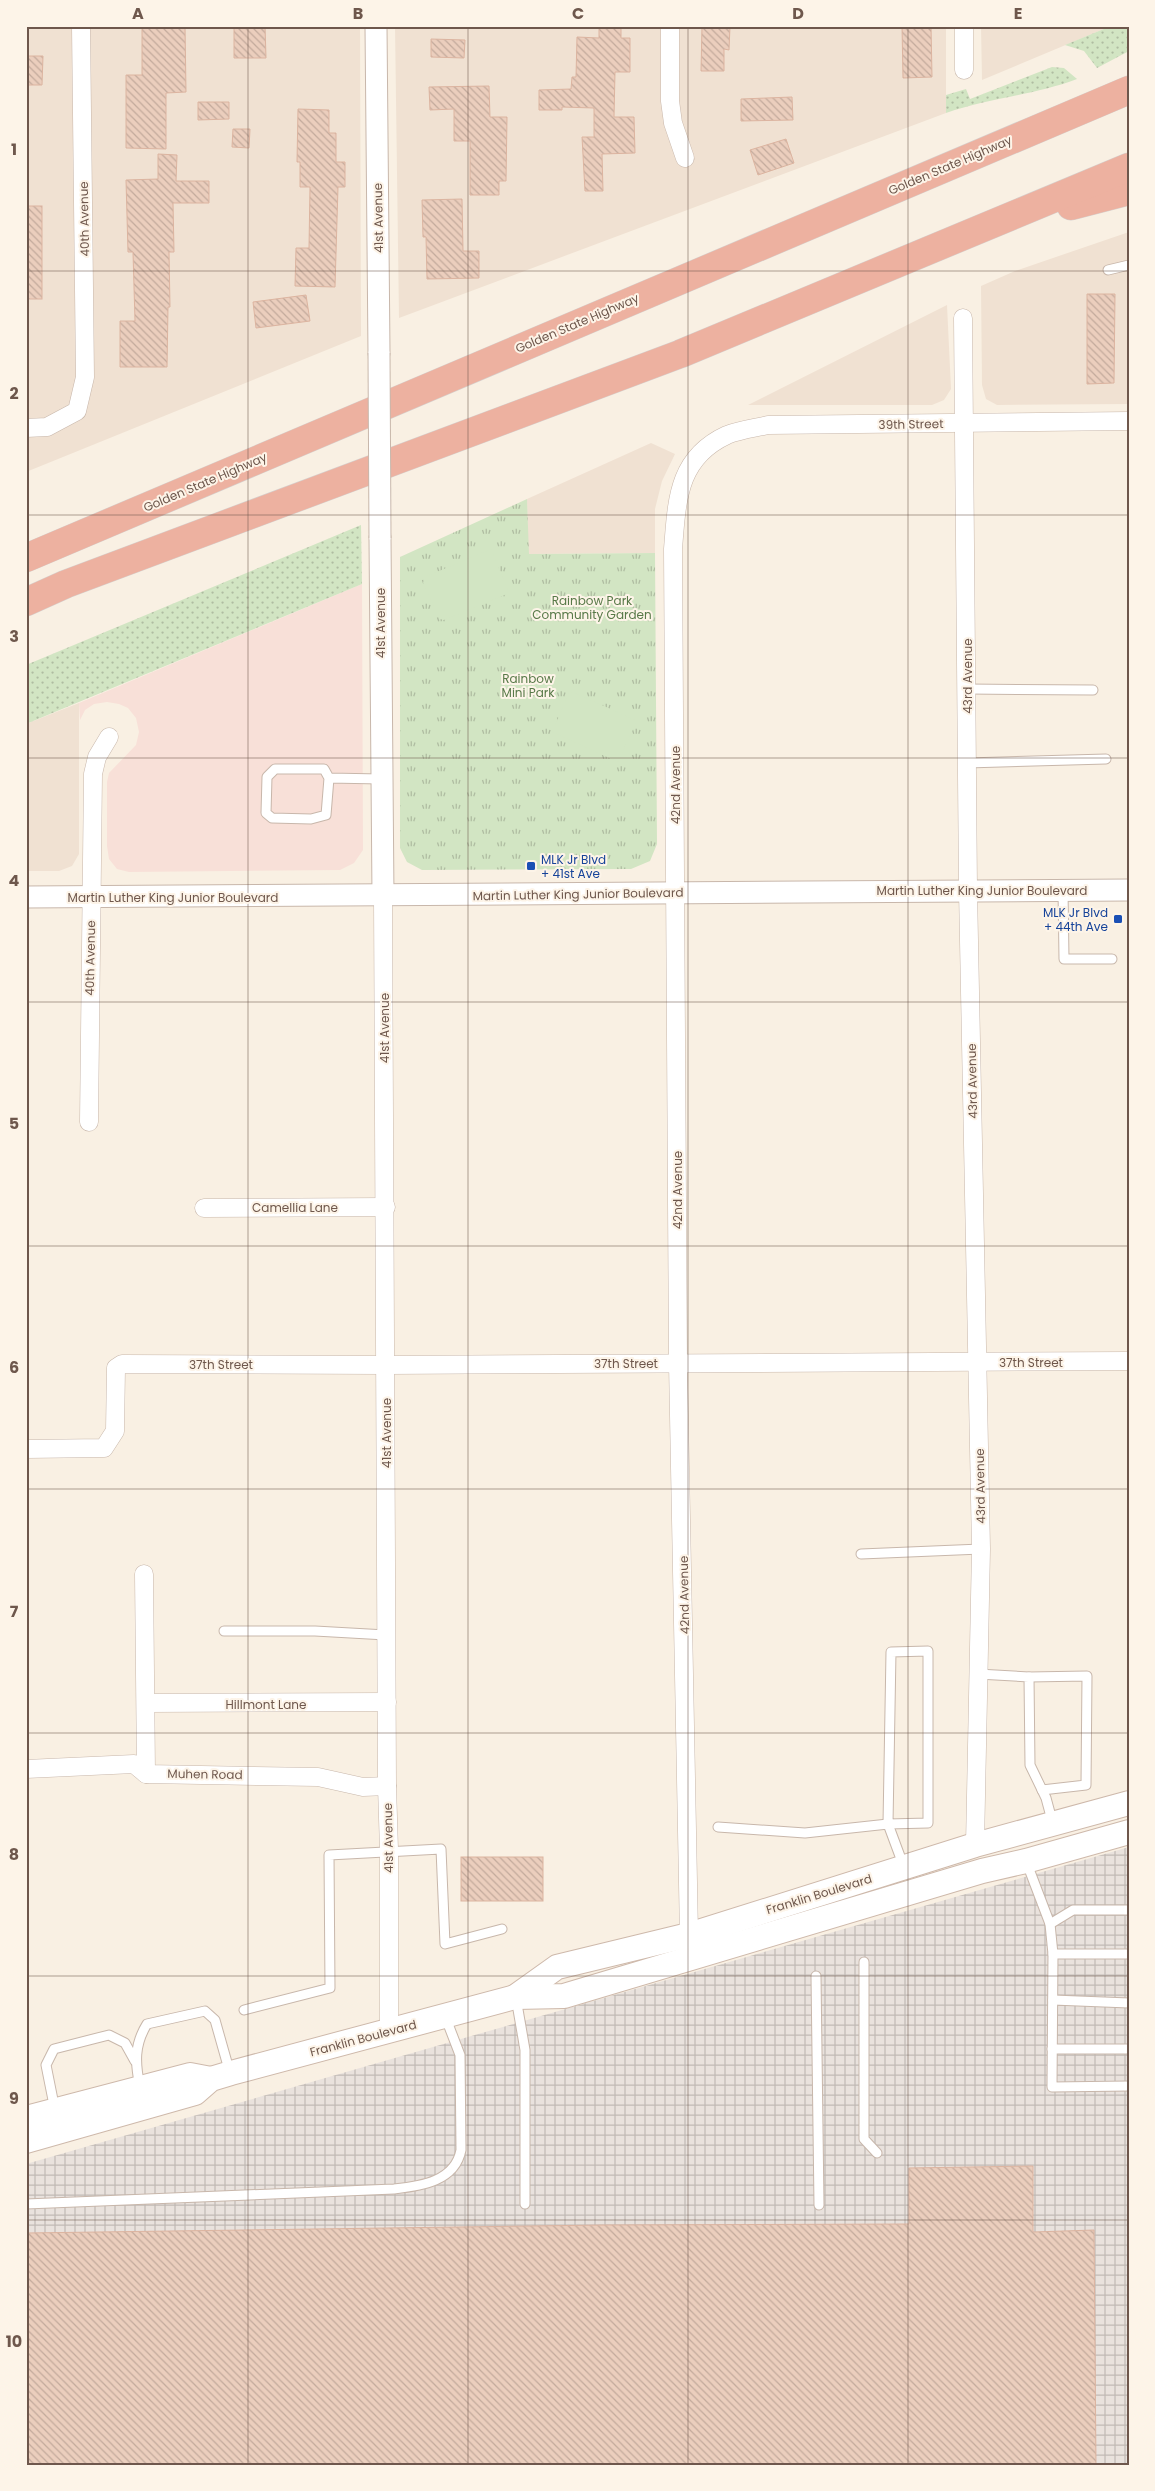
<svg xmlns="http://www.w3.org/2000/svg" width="1155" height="2491" font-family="Poppins,sans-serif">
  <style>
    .residential { fill: #f0e1d2 }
    .commercial { fill: #f8e0d8 }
    .industrial { fill: url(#industrial-grid) }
    .grass { fill: url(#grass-dots) }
    .park { fill: url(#park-tufts) }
    .pitch { fill: #d2e5c3 }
    .building { fill: url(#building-back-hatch); stroke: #dcb4a0 }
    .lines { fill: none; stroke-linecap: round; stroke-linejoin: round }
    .service-casing { stroke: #c8b7ab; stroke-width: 11 }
    .minor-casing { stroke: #c8b7ab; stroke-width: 19 }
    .tertiary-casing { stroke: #c8b7ab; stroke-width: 23 }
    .secondary-casing { stroke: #ceb9ab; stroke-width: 26 }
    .motorway-casing { stroke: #d6d0cd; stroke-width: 29 }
    .service { stroke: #fff; stroke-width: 9 }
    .minor { stroke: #fff; stroke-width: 18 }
    .tertiary { stroke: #fff; stroke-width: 21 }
    .secondary { stroke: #fff; stroke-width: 24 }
    .motorway { stroke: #edb1a0; stroke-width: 28 }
    .tertiary-bridge-casing { stroke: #c8b7ab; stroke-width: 23; stroke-linecap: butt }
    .tertiary-bridge { stroke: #fff; stroke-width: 21 }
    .grid { fill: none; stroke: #6e574c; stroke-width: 1; stroke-opacity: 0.55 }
    .transit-dot { fill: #1a4fb4; stroke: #fdf4e8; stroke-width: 2 }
    .labels { text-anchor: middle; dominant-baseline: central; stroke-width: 4; stroke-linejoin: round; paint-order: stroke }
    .street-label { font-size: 12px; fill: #6e574c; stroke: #fdf4e8 }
    .park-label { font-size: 12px; fill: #587948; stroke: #fdf4e8 }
    .transit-label { font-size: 12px; fill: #164399; stroke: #fdf4e8; text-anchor: start }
    .neatline { fill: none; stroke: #6e574c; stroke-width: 2 }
    .grid-label { font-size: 16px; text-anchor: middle; font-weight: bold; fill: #6e574c }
  </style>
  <defs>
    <pattern id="industrial-grid" width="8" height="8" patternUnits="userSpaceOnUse" patternTransform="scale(1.25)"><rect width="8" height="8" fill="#e9e2dd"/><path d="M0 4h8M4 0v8" fill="none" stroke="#c1bab5"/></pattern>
    <pattern id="grass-dots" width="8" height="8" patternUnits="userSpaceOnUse" patternTransform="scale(1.25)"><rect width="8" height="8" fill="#d2e5c3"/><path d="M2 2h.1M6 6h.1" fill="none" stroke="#afbca1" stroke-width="1.8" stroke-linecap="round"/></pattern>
    <pattern id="park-tufts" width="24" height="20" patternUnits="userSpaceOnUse" patternTransform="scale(1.25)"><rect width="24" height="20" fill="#d2e5c3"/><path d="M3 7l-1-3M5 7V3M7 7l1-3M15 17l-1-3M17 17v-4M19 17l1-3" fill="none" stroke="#afbca1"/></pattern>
    <pattern id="building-back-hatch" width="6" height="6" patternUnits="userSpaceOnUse" patternTransform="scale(1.25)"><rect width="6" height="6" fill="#ebcebd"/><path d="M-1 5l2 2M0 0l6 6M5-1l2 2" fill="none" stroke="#c3aa9c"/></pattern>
  </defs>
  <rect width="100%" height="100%" fill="#f9f0e3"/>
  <g class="residential">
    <path d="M26,26H360L361,336L26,472Z"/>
    <path d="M395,26H946V113L399,318Z"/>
    <path d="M981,26H1111L982,80Z"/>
    <path d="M1129,232V404L997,405L986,399L982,385L981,286L1015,271Z"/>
    <path d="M947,305L951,389L944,400L932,405H748Z"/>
    <path d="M651,443L675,454L662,481L655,509V553L528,554L527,499Z"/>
    <path d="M79,703V854L72,866L59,871H26V724Z"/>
  </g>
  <path class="commercial" d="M362,584L363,850L354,863L340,870L129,872L117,869L109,859L107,846V782L109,773L136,745L139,732L136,718L128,708L119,704L107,702L94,704L85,710L80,720L79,703Z"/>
  <path class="industrial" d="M1129,1847V2465H26V2164Z"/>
  <g class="grass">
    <path d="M1111,26H1129V51L1097,68L1084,51L1065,45Z"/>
    <path d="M1052,67L1064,68L1077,79C1035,95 989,98 946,113V95L966,89L970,99Z"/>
    <path d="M361,525L362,584L26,724V665Z"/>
  </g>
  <path class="park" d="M527,499L529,554L655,553L657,844L650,861L631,869L422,870L407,862L400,848V557Z"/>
  <g class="pitch">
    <path d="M491,549L508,590L507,594L444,620L440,619L423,583L425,577Z"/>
    <path d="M573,692L635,720L636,723L618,762L552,732L569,693Z"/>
  </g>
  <g class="building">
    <path d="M142,26H185L186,92L166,93V149L126,148V75H142Z"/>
    <path d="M234,26H265L266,58H234Z"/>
    <path d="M599,26H621V38H630V72H615L614,117H634L635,153L602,154L603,191H585L582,137H594V108L562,107V110H539V90L571,89L572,77H576L577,37L599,38Z"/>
    <path d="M702,26H730L729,50L724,49V71H701Z"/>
    <path d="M902,26H931L932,77L903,78Z"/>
    <path d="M431,39L465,40L464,58L431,57Z"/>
    <path d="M26,56H43L42,85H26Z"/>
    <path d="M489,86L490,117H507L506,181H499V195H470V141H454V109L430,110L429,87Z"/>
    <path d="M792,97L793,120L741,121V99Z"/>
    <path d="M198,102H229V119L198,120Z"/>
    <path d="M298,109L329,110V133H336V162H345V187H338L335,287L295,286L296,248H309L310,187H300V162H297Z"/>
    <path d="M233,129H250L249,148L232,147Z"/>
    <path d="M786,139L794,163L758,175L750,150Z"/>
    <path d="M158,154L177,155L176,181H209V203H173L174,252H169L170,307H168L167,367H120V321H135L133,252H128L126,180L158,179Z"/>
    <path d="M462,199L463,251H479V278L427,279L426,237H423L422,200Z"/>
    <rect x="26" y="206" width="16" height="93"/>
    <path d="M1087,294H1115L1114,383L1087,384Z"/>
    <path d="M306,295L310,321L256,328L253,302Z"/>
    <rect x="461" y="1857" width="82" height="44"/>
    <path d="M1033,2166V2232L1094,2230L1096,2465H26V2233L604,2225L909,2224V2168Z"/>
  </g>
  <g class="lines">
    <g class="service-casing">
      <g id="service">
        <path d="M1108,270L1129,265"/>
        <path d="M967,689L1093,690"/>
        <path d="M967,763L1106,759"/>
        <path d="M329,778L324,769H275L267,777L266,813L272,818L311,819L326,815L329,778L381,779"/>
        <path d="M1063,890L1064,959H1112"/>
        <path d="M861,1554L981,1549"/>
        <path d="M224,1631H315L386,1635"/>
        <path d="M928,1651V1823L888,1824L891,1652Z"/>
        <path d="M978,1674L1029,1677L1030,1765L1046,1798L1053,1824"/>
        <path d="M1029,1677L1087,1676L1086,1785L1042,1790"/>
        <path d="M718,1827L805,1833L888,1824L904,1867"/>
        <path d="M1026,1861L1050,1924L1053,1954L1052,2087L1129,2086"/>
        <path d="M1050,1924L1073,1910H1129"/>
        <path d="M1053,1954H1129"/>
        <path d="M864,1962V2139L877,2153"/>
        <path d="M816,1976L819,2205"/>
        <path d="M516,1998L525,2050V2204"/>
        <path d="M1053,2000L1129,2003"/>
        <path d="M244,2010L330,1988L329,1855L441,1849L445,1944L502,1929"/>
        <path d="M1052,2049H1129"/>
        <path d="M140,2087C135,2063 134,2045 147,2024L205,2011L215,2020L230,2073"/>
        <path d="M55,2110L46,2065L54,2049L109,2035L125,2043L135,2061"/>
        <path d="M26,2204L394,2189C422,2186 455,2181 461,2150L460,2055L445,2016"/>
      </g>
    </g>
    <g class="minor-casing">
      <g id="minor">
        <path d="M670,26V101L673,123L685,158"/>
        <path d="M964,26V70"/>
        <path d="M963,318L968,890L981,1549L975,1845"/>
        <path d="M26,428L47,427L77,411L85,377L81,26"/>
        <path d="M383,896L387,1786L389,1850V2031"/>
        <path d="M89,1122L93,774L97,757L109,737"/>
        <path d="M204,1208L386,1207"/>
        <path d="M26,1449L104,1448L115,1431L116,1368L122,1364L386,1365L1129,1361"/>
        <path d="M144,1574L146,1774"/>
        <path d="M146,1703L387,1702"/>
        <path d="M26,1769L134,1764L146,1774L318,1777L363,1787L387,1786"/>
        <path d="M689,1935L678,1363L673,549C677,501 677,458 727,435C739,430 755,428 768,425L1129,421"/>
      </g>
    </g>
    <g class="tertiary-casing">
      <g id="tertiary">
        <path d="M376,26L379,353"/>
        <path d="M380,538L383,896"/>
        <path d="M26,897L1129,890"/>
      </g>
    </g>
    <g class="secondary-casing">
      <g id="secondary">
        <path d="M515,1997L557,1967L689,1935L975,1845L1129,1803"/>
        <path d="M26,2118L190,2075L211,2079"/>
        <path d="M26,2141L195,2093L211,2079L231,2073L515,1997L564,1996L982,1871L1026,1861L1129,1832"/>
      </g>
    </g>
    <g class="motorway-casing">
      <g id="motorway">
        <path d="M1071,206L1129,191"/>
        <path d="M26,558L1129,90"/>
        <path d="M26,602L66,584L680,354L1129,167"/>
      </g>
    </g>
    <use href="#service" class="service"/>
    <use href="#minor" class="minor"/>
    <use href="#tertiary" class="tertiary"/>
    <use href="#secondary" class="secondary"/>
    <use href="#motorway" class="motorway"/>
    <g class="tertiary-bridge-casing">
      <path id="tertiary-bridge" d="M379,353L380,538"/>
    </g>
    <use href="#tertiary-bridge" class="tertiary-bridge"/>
  </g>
  <path class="grid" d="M248,26V2465M468,26V2465M688,26V2465M908,26V2465M26,271H1129M26,515H1129M26,758H1129M26,1002H1129M26,1246H1129M26,1489H1129M26,1733H1129M26,1976H1129M26,2220H1129"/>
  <g class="transit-dot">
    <rect x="526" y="861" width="10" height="10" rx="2.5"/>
    <rect x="1113" y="914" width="10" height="10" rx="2.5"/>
  </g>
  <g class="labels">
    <g class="street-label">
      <text transform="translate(950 165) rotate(-23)">Golden State Highway</text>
      <text transform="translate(378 218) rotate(-91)">41st Avenue</text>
      <text transform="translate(84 219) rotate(-91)">40th Avenue</text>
      <text transform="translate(577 323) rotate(-23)">Golden State Highway</text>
      <text transform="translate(911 424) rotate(-1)">39th Street</text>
      <text transform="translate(205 482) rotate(-23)">Golden State Highway</text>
      <text transform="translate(380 623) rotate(-90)">41st Avenue</text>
      <text transform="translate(967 676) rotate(-90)">43rd Avenue</text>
      <text transform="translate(675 785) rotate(-90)">42nd Avenue</text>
      <text x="982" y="890">Martin Luther King Junior Boulevard</text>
      <text transform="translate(578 894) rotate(-1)">Martin Luther King Junior Boulevard</text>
      <text x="173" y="897">Martin Luther King Junior Boulevard</text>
      <text transform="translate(90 958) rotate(-89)">40th Avenue</text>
      <text transform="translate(384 1028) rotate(-90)">41st Avenue</text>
      <text transform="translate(972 1081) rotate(-91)">43rd Avenue</text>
      <text transform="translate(677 1190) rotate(-90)">42nd Avenue</text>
      <text x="295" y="1207">Camellia Lane</text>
      <text x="1031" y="1362">37th Street</text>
      <text x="626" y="1363">37th Street</text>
      <text x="221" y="1364">37th Street</text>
      <text transform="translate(386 1433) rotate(-90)">41st Avenue</text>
      <text transform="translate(980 1486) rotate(-91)">43rd Avenue</text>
      <text transform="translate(684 1595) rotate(-91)">42nd Avenue</text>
      <text x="266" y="1704">Hillmont Lane</text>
      <text transform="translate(205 1774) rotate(1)">Muhen Road</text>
      <text transform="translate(388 1838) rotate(-91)">41st Avenue</text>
      <text transform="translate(819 1894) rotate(-17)">Franklin Boulevard</text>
      <text transform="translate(363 2038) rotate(-15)">Franklin Boulevard</text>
    </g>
    <g class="park-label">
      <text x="592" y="600">Rainbow Park<tspan x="592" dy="14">Community Garden</tspan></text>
      <text x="528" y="678">Rainbow<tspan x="528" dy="14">Mini Park</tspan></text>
    </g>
    <g class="transit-label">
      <text x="541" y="859">MLK Jr Blvd<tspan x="541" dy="14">+ 41st Ave</tspan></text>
      <text x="1108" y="912" text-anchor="end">MLK Jr Blvd<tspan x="1108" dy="14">+ 44th Ave</tspan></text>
    </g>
  </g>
  <rect width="1155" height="2491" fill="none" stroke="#fdf4e8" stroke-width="55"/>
  <rect x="28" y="28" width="1100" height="2436" class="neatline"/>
  <g class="grid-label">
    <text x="138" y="19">A</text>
    <text x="358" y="19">B</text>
    <text x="578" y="19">C</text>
    <text x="798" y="19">D</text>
    <text x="1018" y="19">E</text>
    <text x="14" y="155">1</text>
    <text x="14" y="399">2</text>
    <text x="14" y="642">3</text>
    <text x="14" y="886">4</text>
    <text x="14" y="1129">5</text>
    <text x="14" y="1373">6</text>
    <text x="14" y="1617">7</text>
    <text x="14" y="1860">8</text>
    <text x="14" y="2104">9</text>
    <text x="14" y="2347">10</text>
  </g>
</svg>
